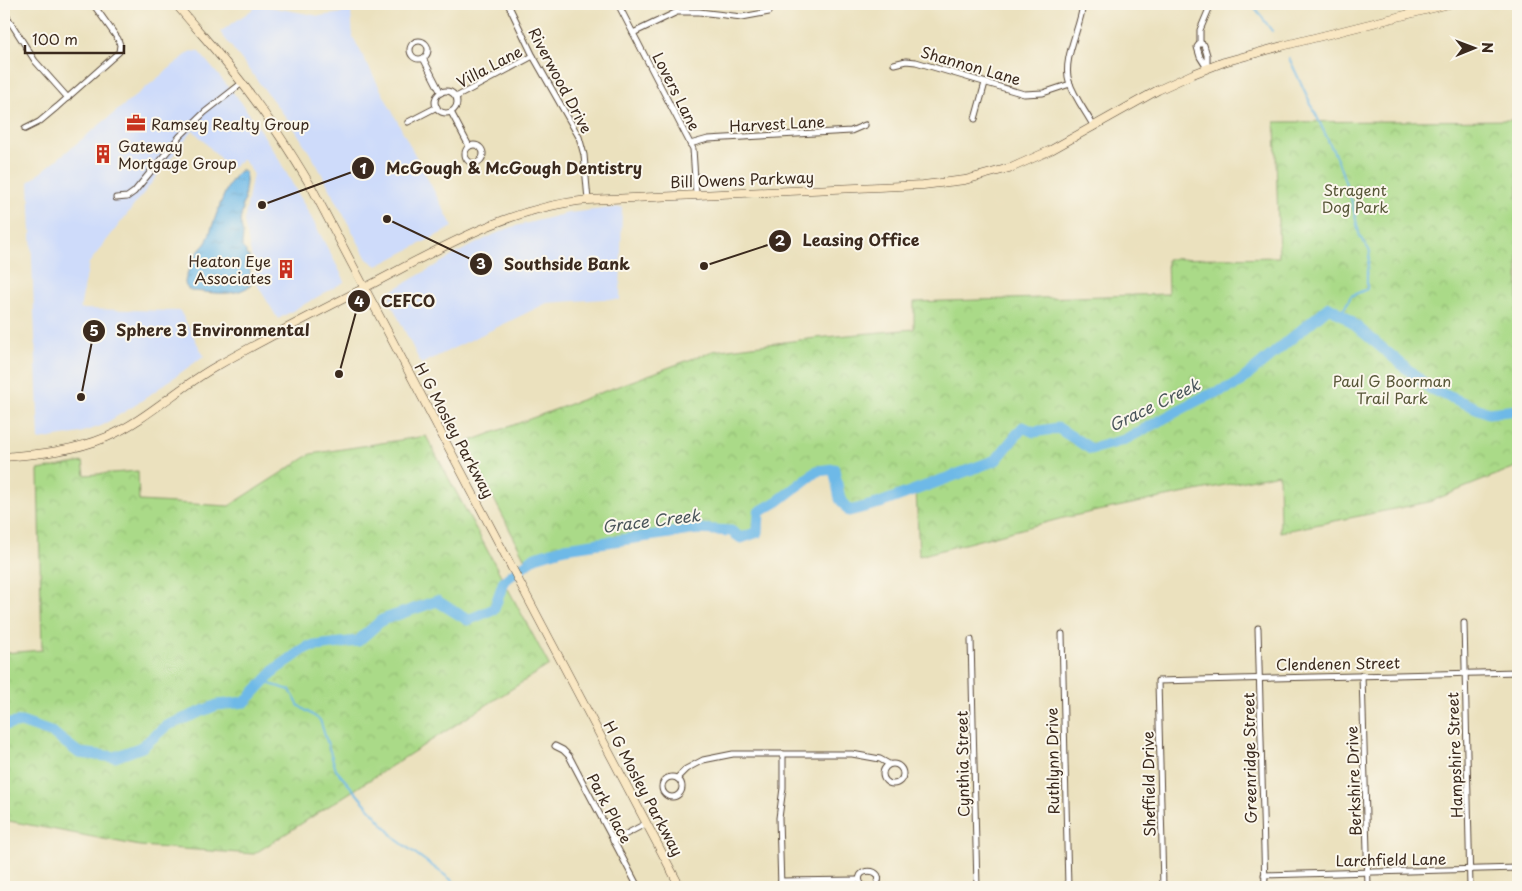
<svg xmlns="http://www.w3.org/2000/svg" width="1522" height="891" font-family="'Playpen Sans',sans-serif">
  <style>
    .built { fill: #cedbfa }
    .park { fill: url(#park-crowns); stroke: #728253 }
    .water { fill: url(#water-ripples); stroke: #547282 }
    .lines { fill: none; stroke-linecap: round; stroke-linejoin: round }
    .stream { stroke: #6eb9e7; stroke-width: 2 }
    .river { stroke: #6eb9e7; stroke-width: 11 }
    .street-casing { stroke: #554536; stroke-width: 7 }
    .secondary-casing { stroke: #554536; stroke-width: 9 }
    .street { stroke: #fff; stroke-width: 5 }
    .secondary { stroke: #f9e7c3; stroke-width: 8 }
    .labels { text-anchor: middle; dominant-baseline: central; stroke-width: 4; stroke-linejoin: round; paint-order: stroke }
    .street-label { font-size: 15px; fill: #3b2a1e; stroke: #fbf7ec }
    .poi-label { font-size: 15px; fill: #3b2a1e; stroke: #fbf7ec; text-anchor: start }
    .park-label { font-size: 15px; fill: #575638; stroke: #fbf7ec }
    .water-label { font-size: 16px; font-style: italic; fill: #4a555a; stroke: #fbf7ec }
    .leader { fill: none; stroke: #3b2a1e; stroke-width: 2 }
    .callout-dot { fill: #3b2a1e; stroke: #fbf7ec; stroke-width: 2 }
    .mark-label { font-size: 15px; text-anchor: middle; font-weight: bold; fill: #fff }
    .callout-label { font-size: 16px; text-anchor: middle; font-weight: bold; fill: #3b2a1e; stroke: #fbf7ec; stroke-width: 4; stroke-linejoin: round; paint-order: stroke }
  </style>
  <defs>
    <pattern id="park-crowns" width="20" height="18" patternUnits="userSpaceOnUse" patternTransform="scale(1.25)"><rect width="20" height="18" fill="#aada88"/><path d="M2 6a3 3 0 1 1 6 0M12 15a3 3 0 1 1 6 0" fill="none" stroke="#93bb75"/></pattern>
    <pattern id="water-ripples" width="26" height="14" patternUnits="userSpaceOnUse" patternTransform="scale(1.25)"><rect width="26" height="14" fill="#6eb9e7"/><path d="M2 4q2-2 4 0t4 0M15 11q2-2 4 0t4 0" fill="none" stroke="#5c97bb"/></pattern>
  </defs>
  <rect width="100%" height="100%" fill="#fbf7ec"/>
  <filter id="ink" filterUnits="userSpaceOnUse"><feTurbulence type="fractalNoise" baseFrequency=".02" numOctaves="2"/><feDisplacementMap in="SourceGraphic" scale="10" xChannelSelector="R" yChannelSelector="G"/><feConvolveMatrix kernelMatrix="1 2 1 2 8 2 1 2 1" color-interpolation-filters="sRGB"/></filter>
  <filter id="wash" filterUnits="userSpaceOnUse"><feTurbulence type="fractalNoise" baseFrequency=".0096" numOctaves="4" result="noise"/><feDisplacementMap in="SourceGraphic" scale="20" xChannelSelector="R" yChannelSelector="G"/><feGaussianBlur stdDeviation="1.12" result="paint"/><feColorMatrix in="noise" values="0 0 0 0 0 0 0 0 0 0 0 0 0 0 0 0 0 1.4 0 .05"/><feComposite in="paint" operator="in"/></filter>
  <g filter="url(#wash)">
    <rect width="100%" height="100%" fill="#ebe1be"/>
    <g class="built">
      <path d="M259,5L319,16L351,12L353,37L453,227L377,266L367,259L317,165L294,128L220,32Z"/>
      <path d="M191,51L199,52L241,102L259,128L278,158L312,219L344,279V282L278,319L258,286L244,222L253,173L243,159L230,169L193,130L89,263L80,309L180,311L204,356L134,406L101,426L80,433L39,440L29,182Z"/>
      <path d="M622,207L620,300L603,299L547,303L421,364L389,299L393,290L461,251L495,234L512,227L568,213Z"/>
    </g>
    <g class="park">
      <path d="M1518,120V466L1429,502L1280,532L1279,474L1063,518L919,556L916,489L880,503L849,511L840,499L833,469L817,471L778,501L759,511L758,532L741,538L731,531L698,529L565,548L535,557L527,563L465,443L713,351L816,338L914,329V302L1168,294L1167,259L1279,257L1275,122Z"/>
      <path d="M426,436L549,665L254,854L140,846L4,820V653L42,650L38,470L83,462L85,475L138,471L139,501L229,506L311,454Z"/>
    </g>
    <path class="water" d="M240,171H244C249,181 243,190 245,200L242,205L243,209L240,221L243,234L242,247L246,251V255L249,256L251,285C234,298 212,292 191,291C188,289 185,287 185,282C186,274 193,260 197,253C200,249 205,245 207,241C214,223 225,182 240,171Z"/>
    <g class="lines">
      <g class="stream">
        <path d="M1249,4L1253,5L1272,31"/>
        <path d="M1289,58L1338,161L1351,199L1360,237L1370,251L1367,271V289L1351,296L1344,309L1335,311"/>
        <path d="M263,682L290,690L299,706L320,720L336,770L397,840L461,887"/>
      </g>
      <path class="river" d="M4,725L21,722L53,733L79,753L115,757L142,747L166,726L217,705L245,702L276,669L307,647L358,641L382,620L437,601L468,620L494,609L504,581L535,557L565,548L698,529L731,531L741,538L758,532L759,512L778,501L817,471L834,469L840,499L849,511L880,503L996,460L1023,427L1034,432L1058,428L1091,449L1124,440L1202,398L1236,385L1329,307L1344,316L1431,389L1488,413L1518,410"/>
    </g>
  </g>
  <g filter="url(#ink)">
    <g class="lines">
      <g class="street-casing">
        <g id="street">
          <path d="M508,4L533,56L579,137L584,155L588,200"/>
          <path d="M618,4L693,149L696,194"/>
          <path d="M1083,4C1081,27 1062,59 1069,81C1074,97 1086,112 1094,127"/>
          <path d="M4,12L35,61L68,98"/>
          <path d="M633,33L677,12H699L742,17L769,12"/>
          <circle cx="419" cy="50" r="9"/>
          <path d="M1200,43L1204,45L1207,55V68L1200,57L1197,47Z"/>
          <path d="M1200,43V30L1211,4"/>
          <path d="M423,58L441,93"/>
          <path d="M894,64L906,61L916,62L1024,94L1043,93L1070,84"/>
          <circle cx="446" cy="102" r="11"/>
          <path d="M456,97L533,56"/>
          <path d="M451,112L469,146"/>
          <path d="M975,119L985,83"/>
          <path d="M408,122L437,107"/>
          <path d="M25,129L39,122L57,107L119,52L120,45L118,39L93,4"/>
          <path d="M690,144L708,139L851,131L865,125"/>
          <circle cx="474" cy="154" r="9"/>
          <path d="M116,198L127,197L134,192L180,136L205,112L242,83"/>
          <path d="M1464,623L1470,887"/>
          <path d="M1258,628L1265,887"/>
          <path d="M1062,634L1068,887"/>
          <path d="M971,640L977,887"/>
          <path d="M1362,675L1368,887"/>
          <path d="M555,746L563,750L569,756L638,887"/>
          <circle cx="893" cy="774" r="10"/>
          <circle cx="672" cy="787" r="10"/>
          <path d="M677,778L686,769L703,760L733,754H852L880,759L889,764"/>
          <path d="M613,841L647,823"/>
          <path d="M1264,875L1518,868"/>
          <path d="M781,881L859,880"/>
          <path d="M781,887L779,818L783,788V754"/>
          <path d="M863,887C847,866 891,866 875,887"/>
          <path d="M1163,887L1158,681L1518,672"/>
        </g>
      </g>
      <g class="secondary-casing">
        <g id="secondary">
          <path d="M176,4C192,24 209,42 225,62C258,101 286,144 312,188L680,887"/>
          <path d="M4,457C39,454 74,451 107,437C146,420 178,388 215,367C266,338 320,311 372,284C441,248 509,207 588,200L923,185L965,180L1013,167L1051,150L1158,90L1193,74L1224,62L1282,46L1449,4"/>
        </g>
      </g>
      <use href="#street" class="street"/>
      <use href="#secondary" class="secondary"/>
    </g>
  </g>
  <defs>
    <g id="office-bare" transform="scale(1.5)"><path d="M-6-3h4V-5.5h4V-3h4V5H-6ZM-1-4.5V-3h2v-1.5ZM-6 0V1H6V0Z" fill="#c8321e" stroke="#fbf7ec" stroke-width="2.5" paint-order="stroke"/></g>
    <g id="building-bare" transform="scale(1.5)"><path d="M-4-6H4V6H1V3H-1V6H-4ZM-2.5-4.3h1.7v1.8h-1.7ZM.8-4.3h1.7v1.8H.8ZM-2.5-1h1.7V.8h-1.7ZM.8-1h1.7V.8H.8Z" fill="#c8321e" stroke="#fbf7ec" stroke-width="2.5" paint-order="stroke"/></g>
  </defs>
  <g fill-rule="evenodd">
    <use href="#office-bare" x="136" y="123"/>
    <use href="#building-bare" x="103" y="154"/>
    <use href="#building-bare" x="286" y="269"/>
  </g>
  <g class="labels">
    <g class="street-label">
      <text transform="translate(971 65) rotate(16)">Shannon Lane</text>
      <text transform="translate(489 66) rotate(-28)">Villa Lane</text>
      <text transform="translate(561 80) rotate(62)">Riverwood Drive</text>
      <text transform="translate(677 91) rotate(63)">Lovers Lane</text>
      <text transform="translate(777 123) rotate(-3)">Harvest Lane</text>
      <text transform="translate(742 179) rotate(-2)">Bill Owens Parkway</text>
      <text transform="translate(455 430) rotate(62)">H G Mosley Parkway</text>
      <text transform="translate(1338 663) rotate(-1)">Clendenen Street</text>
      <text transform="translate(1454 755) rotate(-92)">Hampshire Street</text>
      <text transform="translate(1249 758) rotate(-91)">Greenridge Street</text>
      <text transform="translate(1052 761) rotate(-91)">Ruthlynn Drive</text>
      <text transform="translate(962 764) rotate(-91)">Cynthia Street</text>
      <text transform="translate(1353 781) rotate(-92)">Berkshire Drive</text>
      <text transform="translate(1148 784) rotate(-91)">Sheffield Drive</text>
      <text transform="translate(644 788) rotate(62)">H G Mosley Parkway</text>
      <text transform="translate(610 808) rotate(62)">Park Place</text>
      <text transform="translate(1391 859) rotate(-1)">Larchfield Lane</text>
    </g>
    <g class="poi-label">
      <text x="151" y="123">Ramsey Realty Group</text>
      <text x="118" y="145">Gateway<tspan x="118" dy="17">Mortgage Group</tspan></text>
      <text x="271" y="260" text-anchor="end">Heaton Eye<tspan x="271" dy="17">Associates</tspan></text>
    </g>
    <g class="park-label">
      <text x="1355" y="189">Stragent<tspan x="1355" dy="17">Dog Park</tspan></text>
      <text x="1392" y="380">Paul G Boorman<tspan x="1392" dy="17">Trail Park</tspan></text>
    </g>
    <g class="water-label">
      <text transform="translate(1154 404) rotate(-26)">Grace Creek</text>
      <text transform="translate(651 520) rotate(-7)">Grace Creek</text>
    </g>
  </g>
  <path class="leader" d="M262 205L363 168M704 266L780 241M387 219L481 264M339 374L359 301M81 397L94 331"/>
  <g class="callout-dot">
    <circle cx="262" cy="205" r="5"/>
    <circle cx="704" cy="266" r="5"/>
    <circle cx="387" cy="219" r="5"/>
    <circle cx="339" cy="374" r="5"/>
    <circle cx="81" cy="397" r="5"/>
    <circle cx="363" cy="168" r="12"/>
    <circle cx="780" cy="241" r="12"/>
    <circle cx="481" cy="264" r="12"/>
    <circle cx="359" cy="301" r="12"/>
    <circle cx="94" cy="331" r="12"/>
  </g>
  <g class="mark-label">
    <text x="363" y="174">1</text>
    <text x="780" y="246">2</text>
    <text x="481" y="269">3</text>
    <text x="359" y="307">4</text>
    <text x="94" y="336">5</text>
  </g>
  <g class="callout-label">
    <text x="514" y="174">McGough &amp; McGough Dentistry</text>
    <text x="861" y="246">Leasing Office</text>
    <text x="567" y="270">Southside Bank</text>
    <text x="408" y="307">CEFCO</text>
    <text x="213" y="336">Sphere 3 Environmental</text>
  </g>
  <rect width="1522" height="891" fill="none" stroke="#fbf7ec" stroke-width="20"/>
  <g transform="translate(1474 48) rotate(89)" stroke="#fbf7ec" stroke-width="4" paint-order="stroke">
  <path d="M0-4L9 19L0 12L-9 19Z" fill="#3b2a1e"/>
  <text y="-8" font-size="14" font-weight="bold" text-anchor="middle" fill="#3b2a1e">N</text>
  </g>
  <path d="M25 45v8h99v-8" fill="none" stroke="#3b2a1e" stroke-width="2.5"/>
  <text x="32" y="45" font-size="15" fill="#3b2a1e" stroke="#fbf7ec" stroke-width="4" paint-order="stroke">100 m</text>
</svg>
